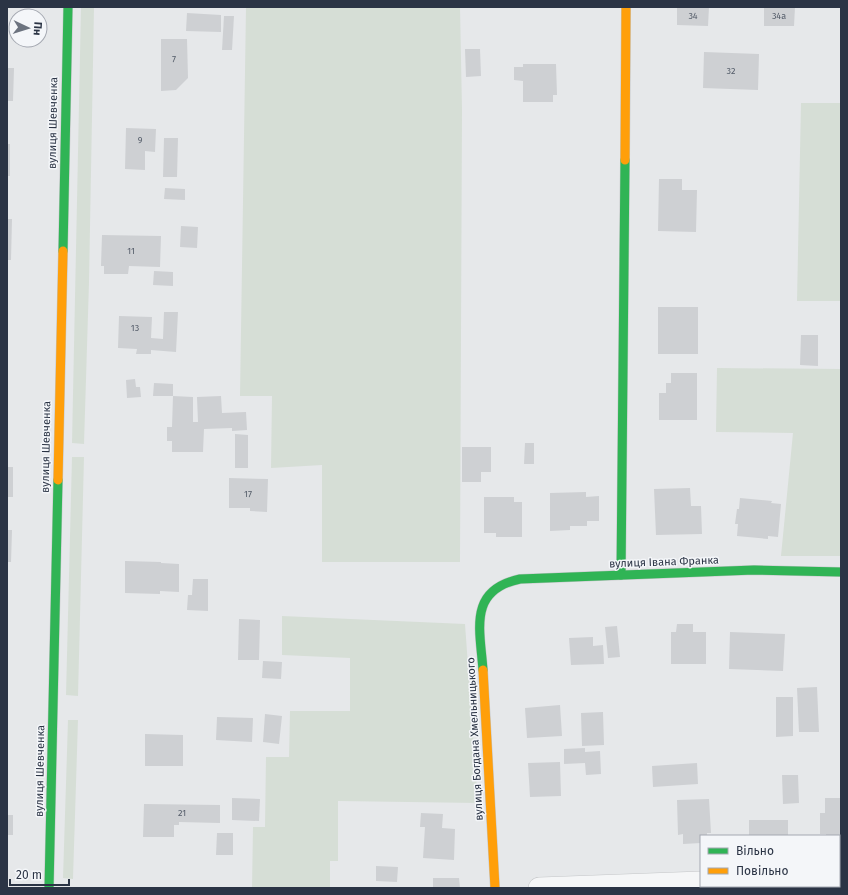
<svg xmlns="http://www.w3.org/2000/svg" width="848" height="895" font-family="'Fira Sans',sans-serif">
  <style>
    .green { fill: #d6ded6 }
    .building { fill: #ced0d3 }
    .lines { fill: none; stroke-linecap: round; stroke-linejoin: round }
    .street-casing { stroke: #c4c6c8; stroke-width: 22 }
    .fast-casing { stroke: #c4c6c8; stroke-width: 10 }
    .slow-casing { stroke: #c4c6c8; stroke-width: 10 }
    .street { stroke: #f5f6f7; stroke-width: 21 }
    .fast { stroke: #30b455; stroke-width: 9 }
    .slow { stroke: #ff9f0a; stroke-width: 9 }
    .labels { text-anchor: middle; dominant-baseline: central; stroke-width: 3; stroke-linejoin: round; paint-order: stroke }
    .number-label { font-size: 9px; fill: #545c69 }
    .street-label { font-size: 11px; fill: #2b3445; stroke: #f4f6f9 }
  </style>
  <rect width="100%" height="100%" fill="#e6e8ea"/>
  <g class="green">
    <path d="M81,7H94L89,282L84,444L72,443Z"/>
    <path d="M246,7H460L462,110L460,562H322V465L271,468L272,396H240Z"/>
    <path d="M801,103H841V301H797Z"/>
    <path d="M717,368L841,369V556H781L793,433L716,432Z"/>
    <path d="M72,457H84L78,696L66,695Z"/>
    <path d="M282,616L465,624L478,803L338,801V861H330V888H252L253,827H265L266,757H289L290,711H350V658L282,655Z"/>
    <path d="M68,720H78L73,879L63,878Z"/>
  </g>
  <g class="building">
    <path d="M677,7H709L708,26L677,25Z"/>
    <path d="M764,7H795L794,26H764Z"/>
    <path d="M187,13L221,15V32L186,31Z"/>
    <path d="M224,16H234L232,50H222Z"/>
    <path d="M161,39H187L188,78L176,90L161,91Z"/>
    <path d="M465,49H480L481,76L466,77Z"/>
    <path d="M704,52L759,54L758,90L703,88Z"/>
    <path d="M523,64H556L557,95H553V102H523V81L514,80V67H523Z"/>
    <path d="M7,68H14L13,101H7Z"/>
    <path d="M126,128L156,129L155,152L145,151V170L125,169Z"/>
    <path d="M164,138H178L177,177H163Z"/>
    <rect x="7" y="144" width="3" height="32"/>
    <path d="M659,179H682V190H697L696,232L658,231Z"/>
    <path d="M165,188L185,189V200L164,199Z"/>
    <path d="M7,219H12L11,260H7Z"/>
    <path d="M181,226L198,227L197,248L180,247Z"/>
    <path d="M102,235L161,236L160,267L129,266L128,274H104V266H101Z"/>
    <path d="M154,271L173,272V286L153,285Z"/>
    <rect x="658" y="307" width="40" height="47"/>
    <path d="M164,312H178L176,352L151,350V354H136L137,349L118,348L119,316L152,317L151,338L163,339Z"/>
    <path d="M801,335H818V366L800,365Z"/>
    <path d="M671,373H697V420H659V393H666V383H671Z"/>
    <path d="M135,379L136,387H140L141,397L127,398L126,380Z"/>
    <path d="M154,383L173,384V396H153Z"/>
    <path d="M173,396L193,397V422H198L197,397L221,396L222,413L246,412L247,430L232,431V428L204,429L203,452H172V441H167V427H172Z"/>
    <path d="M235,434L248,435V468H235Z"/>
    <path d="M525,443H534V464H524Z"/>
    <path d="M462,447H491V472H481V482H462Z"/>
    <rect x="7" y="467" width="6" height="30"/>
    <path d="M229,478L268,479L267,512L250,511V508H229Z"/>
    <path d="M690,488L691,506H701L702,534L656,535L654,489Z"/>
    <path d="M586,492V497L599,496V521H587V526H570V530L550,531V493Z"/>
    <path d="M484,497H514V502H522V537H496V533H484Z"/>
    <path d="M740,498L772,501L771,503L781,504L778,537L768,536V539L737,536L738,524H735L737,509H739Z"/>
    <path d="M7,530H12L11,562H7Z"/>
    <path d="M125,561L161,562V563L179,564V592L160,591V594L125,593Z"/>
    <path d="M193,579H208V611L187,610L188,595H192Z"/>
    <path d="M239,619L260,620L259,660H238Z"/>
    <path d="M677,624H693V632H706V664H671V632H676Z"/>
    <path d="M617,626L620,657L608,658L605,627Z"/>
    <path d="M730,632L785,634L783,671L729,669Z"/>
    <path d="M593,637V646L603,645L604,664L571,665L569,638Z"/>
    <path d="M263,661L282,662L281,679L262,678Z"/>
    <path d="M817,687L819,732H799L797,688Z"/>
    <path d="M776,697H793V736L776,737Z"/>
    <path d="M560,705L562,736L527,738L525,708Z"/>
    <path d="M603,712L604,745L582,746L581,713Z"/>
    <path d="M265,714L282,716L279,744L263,742Z"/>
    <path d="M217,717L253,718L252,742L216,740Z"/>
    <path d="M145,734L183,735V766H145Z"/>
    <path d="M585,748V752L600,751L601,774L586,775L585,763L564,764V749Z"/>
    <path d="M560,762L561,796L530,797L528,763Z"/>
    <path d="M697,763L698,784L653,787L652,766Z"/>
    <path d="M782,775H798L799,803L783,804Z"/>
    <path d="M232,798L260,799L259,821L232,820Z"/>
    <path d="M825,798H841V849H839V836H826V834H820V813H825Z"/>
    <path d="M709,799L711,833H707V836H701V843L683,844V834L678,835L677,800Z"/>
    <path d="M144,804L220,805V823L179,822V825H174V837H143Z"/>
    <path d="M421,813L443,814L442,828L455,829L454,860L423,858L425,827H420Z"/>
    <rect x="7" y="815" width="6" height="20"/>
    <rect x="749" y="820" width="39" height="16"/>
    <path d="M217,833H233V855H216Z"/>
    <path d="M376,866L398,867L397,882L376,881Z"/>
    <path d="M433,878H459L460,888H433Z"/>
  </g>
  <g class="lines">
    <g class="street-casing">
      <g id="street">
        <path d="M839,877H841"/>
        <path d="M539,888L701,882"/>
      </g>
    </g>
    <g class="fast-casing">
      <g id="fast">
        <path d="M63,251L68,7"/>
        <path d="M621,575L625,160"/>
        <path d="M483,670C480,629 468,590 520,579L754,570L841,572"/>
        <path d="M49,888L58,480"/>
      </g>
    </g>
    <g class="slow-casing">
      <g id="slow">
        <path d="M625,160L626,7"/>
        <path d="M58,480L63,251"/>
        <path d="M483,670L495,888"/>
      </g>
    </g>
    <use href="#street" class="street"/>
    <use href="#fast" class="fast"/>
    <use href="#slow" class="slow"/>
  </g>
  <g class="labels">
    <g class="number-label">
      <text x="693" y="16">34</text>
      <text x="779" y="16">34а</text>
      <text x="174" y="59">7</text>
      <text x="731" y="71">32</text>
      <text x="140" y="140">9</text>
      <text x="131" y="251">11</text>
      <text x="135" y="328">13</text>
      <text x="248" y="494">17</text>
      <text x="182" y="813">21</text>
    </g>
    <g class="street-label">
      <text transform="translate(53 123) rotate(-89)">вулиця Шевченка</text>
      <text transform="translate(46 447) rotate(-89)">вулиця Шевченка</text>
      <text transform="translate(664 562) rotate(-2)">вулиця Івана Франка</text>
      <text transform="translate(475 739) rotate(-93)">вулиця Богдана Хмельницького</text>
      <text transform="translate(40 771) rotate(-89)">вулиця Шевченка</text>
    </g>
  </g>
  <rect width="848" height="895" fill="none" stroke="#2b3445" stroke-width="16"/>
  <rect x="700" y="835" width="140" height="52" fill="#f4f6f9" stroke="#a4a8b1"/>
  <rect x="708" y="848" width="20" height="6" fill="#30b455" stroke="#a4a8b1"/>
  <text x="736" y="855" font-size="12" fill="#2b3445">Вільно</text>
  <rect x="708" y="868" width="20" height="6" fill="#ff9f0a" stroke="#a4a8b1"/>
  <text x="736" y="875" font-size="12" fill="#2b3445">Повільно</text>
  <g transform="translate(28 28) rotate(94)"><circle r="19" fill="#f4f6f9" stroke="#a4a8b1"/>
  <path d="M0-3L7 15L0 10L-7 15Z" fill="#6c737f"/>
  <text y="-6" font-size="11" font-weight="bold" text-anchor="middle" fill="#2b3445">Пн</text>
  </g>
  <path d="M10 879v6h59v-6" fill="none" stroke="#2b3445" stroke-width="2"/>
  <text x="16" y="879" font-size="12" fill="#2b3445" stroke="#f4f6f9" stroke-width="3" paint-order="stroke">20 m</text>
</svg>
